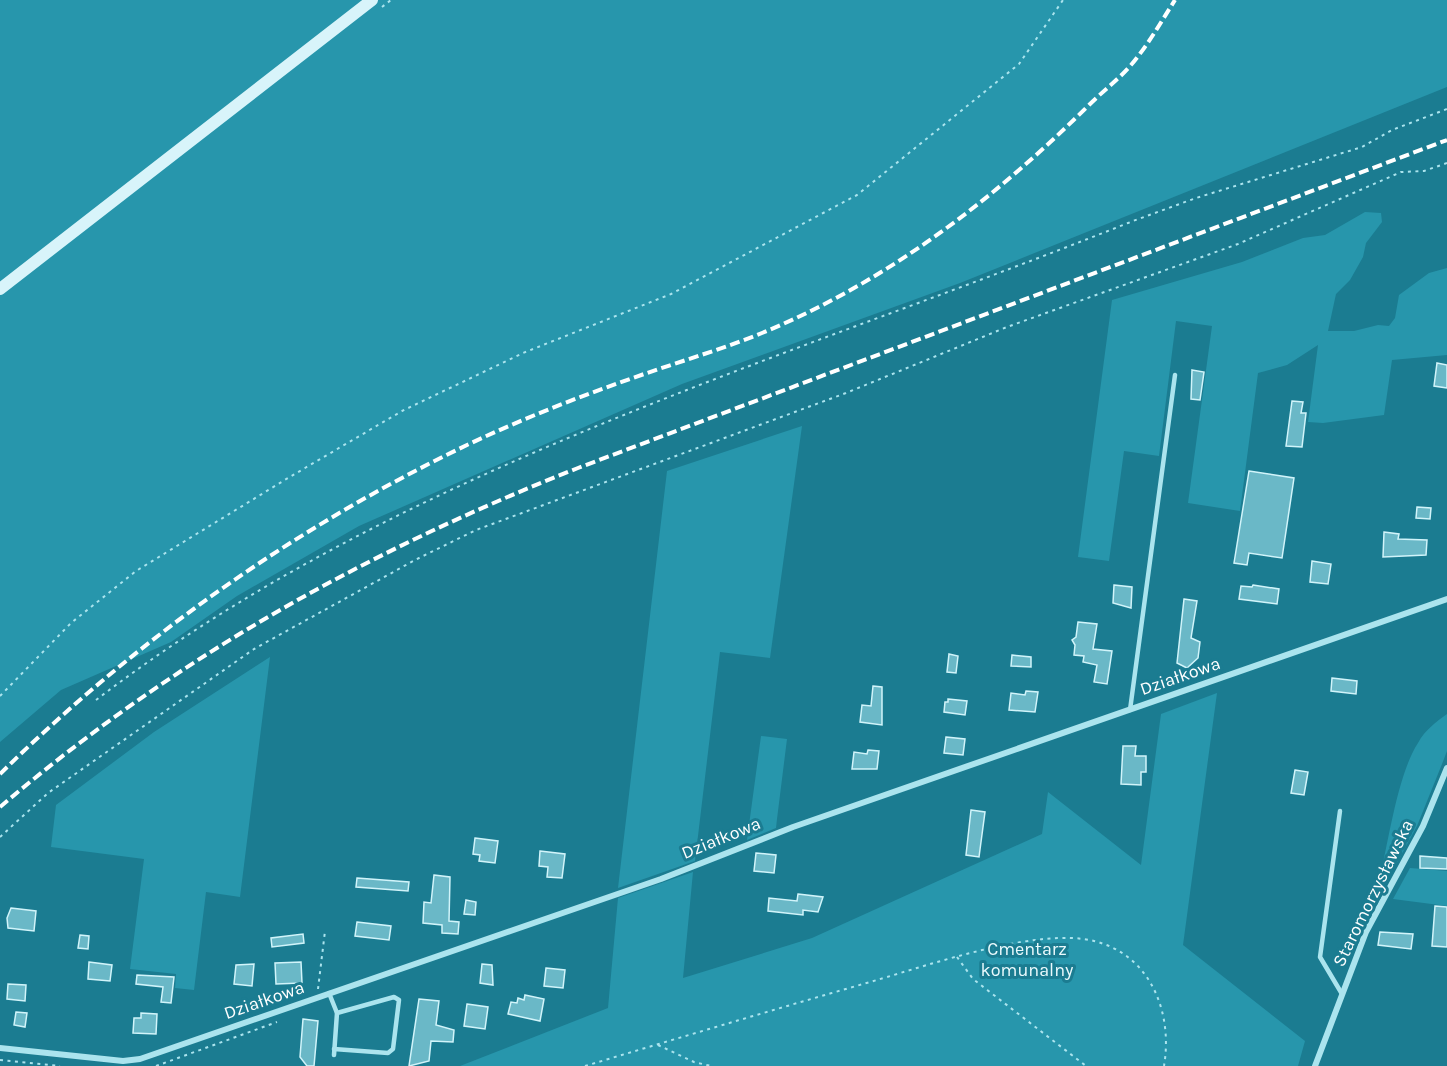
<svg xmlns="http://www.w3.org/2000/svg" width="1447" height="1066" font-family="Karla,sans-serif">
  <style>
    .green { fill: #2796ac }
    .building { fill: #6ab8c7; stroke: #d1f4fa; stroke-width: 1.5 }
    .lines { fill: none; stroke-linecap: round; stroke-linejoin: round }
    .path { stroke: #abe4ee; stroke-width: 2; stroke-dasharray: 3 4.5; stroke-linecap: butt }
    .lane { stroke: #abe4ee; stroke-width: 4.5 }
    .street { stroke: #abe4ee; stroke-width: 6 }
    .secondary { stroke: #d8f4fa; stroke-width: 12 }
    .rail { stroke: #fff; stroke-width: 4; stroke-dasharray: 10 4.5; stroke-linecap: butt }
    .labels { text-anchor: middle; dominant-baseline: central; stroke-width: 6; stroke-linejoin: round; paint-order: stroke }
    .street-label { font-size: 18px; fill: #fff; stroke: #1b7c91 }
    .park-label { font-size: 18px; fill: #eafafd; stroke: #1b7c91 }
  </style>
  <rect width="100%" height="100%" fill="#1b7c91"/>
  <g class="green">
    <path d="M0,0H1447V87L960,283L682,384L359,526L237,596L171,642L61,690L0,742Z"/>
    <path d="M1365,212L1381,213L1382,222L1366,243L1363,257L1350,280L1336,294L1328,331H1354L1378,325L1389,326L1395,318L1399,295L1429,273L1447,268V355L1392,360L1384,415L1323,423L1308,422L1318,345L1287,365L1258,373L1240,511L1188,503L1212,326L1176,321L1159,456L1124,451L1109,561L1078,557L1112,300L1242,262L1303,238L1325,235Z"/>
    <path d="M802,426L770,658L720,652L695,861L618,888L667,471Z"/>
    <path d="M270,657L240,897L206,892L194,990L175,988L176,974L130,969L144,859L51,847L56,805L154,732Z"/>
    <path d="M1217,693L1183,945L1305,1041L1298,1066H460L608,1008L618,898L693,872L683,978L812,938L1042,834L1048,792L1141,865L1161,714Z"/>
    <path d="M1447,714V751L1442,764L1417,826L1392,872L1378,885C1388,846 1397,775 1418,743C1425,730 1436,722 1447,714Z"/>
    <path d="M761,736L787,739L777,819L776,828L747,840Z"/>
    <path d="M1410,868L1447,871V906L1393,899Z"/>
  </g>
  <g class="building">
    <path d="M1437,363L1447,365V388L1434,386Z"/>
    <path d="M1192,370L1204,372L1200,400L1191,399Z"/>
    <path d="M1292,401L1303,402L1301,413H1306L1302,447L1286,446Z"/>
    <path d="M1249,471L1294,478L1282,558L1249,553L1247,565L1234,563Z"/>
    <path d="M1417,507L1431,508L1430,519L1416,518Z"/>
    <path d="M1384,532L1399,534L1398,539L1427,540L1426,555L1383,557Z"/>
    <path d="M1312,561L1331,564L1328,584L1310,582Z"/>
    <path d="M1114,585L1132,587L1131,608L1113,603Z"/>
    <path d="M1253,585L1279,589L1277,604L1239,599L1241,586L1252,587Z"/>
    <path d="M1184,599L1197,601L1191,638L1200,642L1198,658L1187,668L1177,663Z"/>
    <path d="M1078,622L1097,624L1093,649L1112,651L1107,684L1094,682L1097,665L1083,662L1084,656L1074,655L1075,645L1072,640L1076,637Z"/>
    <path d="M949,654L958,656L956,673L947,672Z"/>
    <path d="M1012,655L1031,657V667L1011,666Z"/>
    <path d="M1332,678L1357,681L1356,694L1331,691Z"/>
    <path d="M873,686L882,687V725L860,722L862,705L871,706Z"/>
    <path d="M1026,691L1038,692L1035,712L1009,710L1011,693L1025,695Z"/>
    <path d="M948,699L967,701L965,715L944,712L945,702H948Z"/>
    <path d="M946,737L965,739L963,755L944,753Z"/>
    <path d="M1123,746H1136L1135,756H1146V772H1141V785L1121,784Z"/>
    <path d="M868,750L879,751L877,769H852L854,752L867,754Z"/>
    <path d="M1295,770L1308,772L1304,795L1291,793Z"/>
    <path d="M971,810L985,812L979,857L966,855Z"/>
    <path d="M475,838L498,841L495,863L479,861L480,855L473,854Z"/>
    <path d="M540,851L565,854L562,878L547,877L548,867L539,866Z"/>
    <path d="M756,853L776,855L774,873L754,871Z"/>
    <path d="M1420,856L1447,858V869L1420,868Z"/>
    <path d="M434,875L450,877L449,921L459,922L458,934L442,933V925L423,923L424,902L431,903Z"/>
    <path d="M357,878L409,882L408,891L356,887Z"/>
    <path d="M798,894L823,897L818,912L803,910V915L768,911L769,898L797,901Z"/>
    <path d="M466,900L476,902L475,915L464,914Z"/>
    <path d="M1435,906L1447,907V947L1432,946Z"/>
    <path d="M11,908L36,911L34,931L8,928L7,918Z"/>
    <path d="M357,922L391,926L389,940L355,936Z"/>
    <path d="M1380,932L1413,934L1411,949L1378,945Z"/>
    <path d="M303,934L304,943L272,947L271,938Z"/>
    <path d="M80,935L89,936L88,949L78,948Z"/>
    <path d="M89,962L112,965L110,981L88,979Z"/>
    <path d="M301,962L302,983L276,984L275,963Z"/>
    <path d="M254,964L252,986L234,984L236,965Z"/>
    <path d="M482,964L492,965L493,985L480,983Z"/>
    <path d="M546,968L565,970L563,988L544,986Z"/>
    <path d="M137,975L174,977L171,1003L161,1002L163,987L136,984Z"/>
    <path d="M8,984L26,985L25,1001L7,999Z"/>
    <path d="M525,995L544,999L540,1021L508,1014L511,1002L517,1003L518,998L524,1000Z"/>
    <path d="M419,999L439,1001L436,1025L454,1030L453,1042L431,1041L429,1061L409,1066Z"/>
    <path d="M467,1004L488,1007L485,1029L464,1026Z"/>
    <path d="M16,1012L27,1013L25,1027L14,1025Z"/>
    <path d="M141,1013L157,1014L156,1034L133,1033L134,1018H141Z"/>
    <path d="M303,1019L318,1021L314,1066H307L300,1057Z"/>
  </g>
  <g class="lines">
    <g class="path">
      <path d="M382,7L391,0"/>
      <path d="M0,696L71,623L136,571L288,478L402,411L523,353L671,294L857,195L1019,64L1063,0"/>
      <path d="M96,700C401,467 781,362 1133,221L1196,198L1362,147L1392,130L1447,109"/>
      <path d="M0,837L48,793L254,649L415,560L476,530L846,393L1007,327L1238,244L1401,172L1424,171L1447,163"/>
      <path d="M957,957L973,979L1086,1066"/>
      <path d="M318,989L325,931"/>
      <path d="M658,1045L694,1062L711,1066"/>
      <path d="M0,1060L60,1066"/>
      <path d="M156,1066L277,1022"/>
      <path d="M585,1066C682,1037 779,1008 877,980C932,964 1039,927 1094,941C1151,955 1173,1013 1164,1066"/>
    </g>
    <g class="lane">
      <path d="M1130,710L1175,375"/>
      <path d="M1340,811L1320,957L1342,994"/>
      <path d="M329,993L337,1013L334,1055"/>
      <path d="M334,1049L388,1053L393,1049L399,1000L394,997L337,1013"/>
    </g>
    <g class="street">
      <path d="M0,1048L123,1061L140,1059L661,879L793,827L1447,599"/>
      <path d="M1315,1066L1366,932L1423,826L1447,768"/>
    </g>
    <path class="secondary" d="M0,289L372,0"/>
    <g class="rail">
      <path d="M0,774C137,639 294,528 467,445C526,417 586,394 647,373C685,360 725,348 762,333C888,281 993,200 1089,105C1103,91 1118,80 1131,65C1148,45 1161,22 1175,0"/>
      <path d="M0,807C175,658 365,552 578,468L1447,140"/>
    </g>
  </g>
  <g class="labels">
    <g class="street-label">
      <text transform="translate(1180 676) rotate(-19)">Działkowa</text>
      <text transform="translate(721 838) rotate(-22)">Działkowa</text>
      <text transform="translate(1373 893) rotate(-64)">Staromorzysławska</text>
      <text transform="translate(264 1000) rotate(-19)">Działkowa</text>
    </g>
    <g class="park-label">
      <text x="1027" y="949">Cmentarz<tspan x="1027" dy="21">komunalny</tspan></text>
    </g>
  </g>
</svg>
